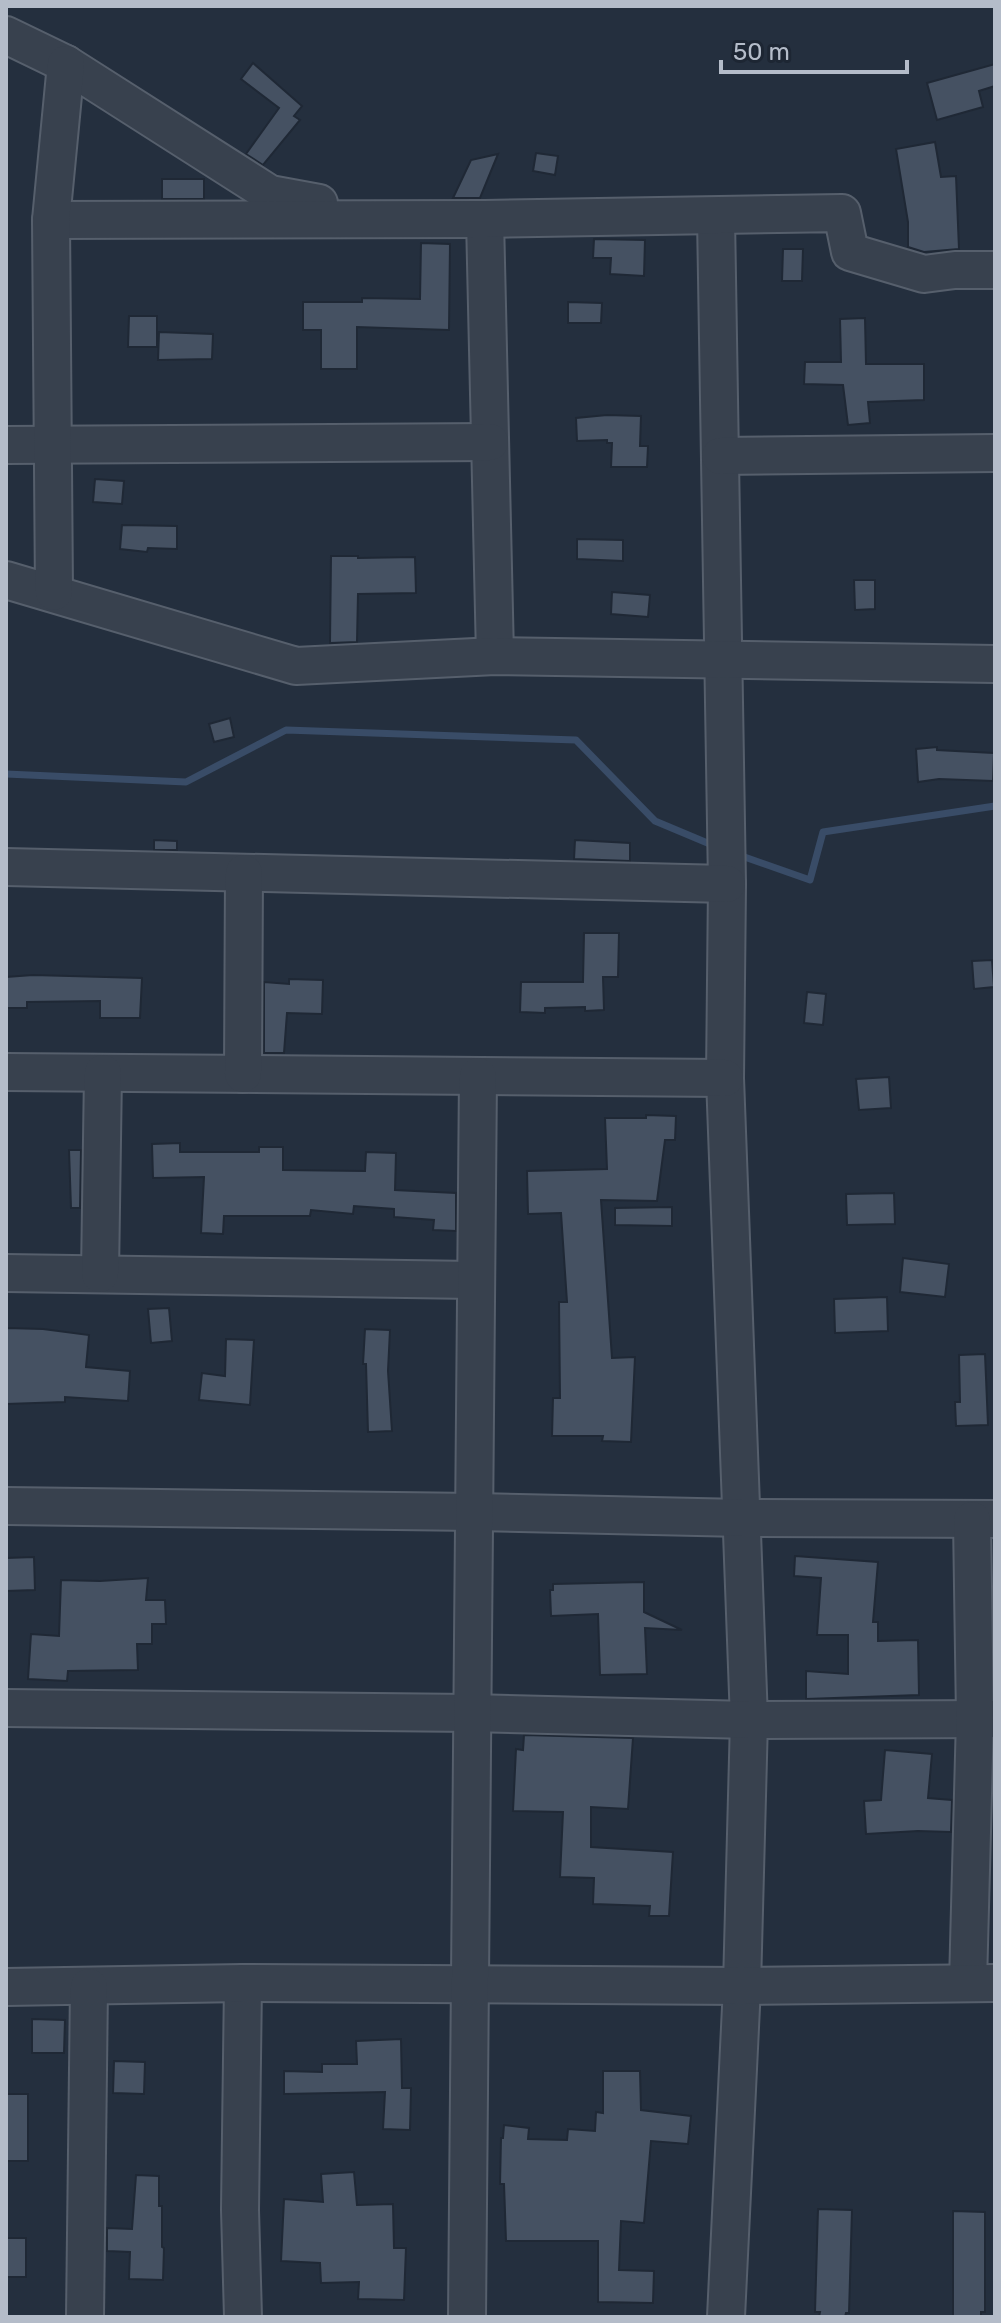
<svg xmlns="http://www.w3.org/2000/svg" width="1001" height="2323" font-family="Rubik,sans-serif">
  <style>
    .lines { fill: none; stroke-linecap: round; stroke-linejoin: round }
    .stream { stroke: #394c67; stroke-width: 7 }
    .building { fill: #455162; stroke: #1f2835; stroke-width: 2 }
    .minor-casing { stroke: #565f6c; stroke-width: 40 }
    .minor { stroke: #38414e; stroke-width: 36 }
  </style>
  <rect width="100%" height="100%" fill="#242f3e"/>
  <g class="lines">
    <g class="stream">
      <path d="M6,774L186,782L286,730L576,740L655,821L717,847"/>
      <path d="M736,854L810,880L823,832L995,806"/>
    </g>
  </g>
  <g class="building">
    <path d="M253,63L302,106L294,116L300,120L263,165L246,154L279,108L241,79Z"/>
    <path d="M995,64V86L979,91L983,107L937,120L927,83Z"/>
    <path d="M935,142L941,177L956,176L959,249L924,252L908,247V222L896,149Z"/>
    <path d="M536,153L558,156L555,175L533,171Z"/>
    <path d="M498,154L480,198H453L471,160Z"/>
    <rect x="162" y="179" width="42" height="20"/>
    <path d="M594,239L645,240L644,276L610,274L611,258H593Z"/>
    <path d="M421,243L450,244L449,330L357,327V369H321V330H303V302H362V298L420,299Z"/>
    <path d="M783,249H803L802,281H782Z"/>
    <path d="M568,302L602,303L601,323H568Z"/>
    <path d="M129,316H157V347H128Z"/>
    <path d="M865,318L866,364H924V400L868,402L870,423L848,425L843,385L804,384L805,362H841L840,319Z"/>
    <path d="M159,332L213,334L212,359L158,360Z"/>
    <path d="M607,415L641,416L640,446H648L647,467H611L612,443H607V440L577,441L576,418Z"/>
    <path d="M95,479L124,481L122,504L93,502Z"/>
    <path d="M122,525L177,526V549L148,548L147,552L120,549Z"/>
    <path d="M577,539L623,540V561L577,559Z"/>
    <path d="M331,556H358V558L415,557L416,593L358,594L357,642L330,643Z"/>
    <path d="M854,580H875V609L855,610Z"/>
    <path d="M612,592L650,595L648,617L611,614Z"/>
    <path d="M230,718L234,737L214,742L209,724Z"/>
    <path d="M937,747V750L994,753L993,781L939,779L918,782L916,749Z"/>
    <path d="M154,840L177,841V850H154Z"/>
    <path d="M575,840L630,843V861L574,859Z"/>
    <path d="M584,933H619L618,977H603L604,1010L585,1011V1007L545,1008V1013L520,1012L521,982H583Z"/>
    <path d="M992,960L994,987L974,989L972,961Z"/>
    <path d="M33,975L142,978L140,1018H100V1001L27,1002V1008H6V977Z"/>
    <path d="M289,979L323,980L322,1014L287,1013L284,1053H264V982L289,984Z"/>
    <path d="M807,992L826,994L823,1025L804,1023Z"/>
    <path d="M889,1077L891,1108L859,1110L856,1079Z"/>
    <path d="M646,1115L676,1116L675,1140H665L657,1201L601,1200L612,1358L635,1357L631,1442L602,1441L603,1436H552L553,1398H560L559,1302H567L561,1213L528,1214L527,1171L607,1169L605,1118H646Z"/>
    <path d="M180,1143V1152H259V1147H283V1170L365,1171L366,1152L396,1153L395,1190L456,1193V1231L433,1230L434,1220L394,1217V1209L354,1206L353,1214L311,1210L310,1216H224L223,1234L201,1233L204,1177L153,1178L152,1144Z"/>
    <path d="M69,1150H81L80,1208H71Z"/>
    <path d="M894,1193L895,1224L847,1225L846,1194Z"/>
    <path d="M672,1207V1226L615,1225V1208Z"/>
    <path d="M903,1258L949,1264L945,1297L900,1292Z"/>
    <path d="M887,1297L888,1331L835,1333L834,1299Z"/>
    <path d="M169,1308L172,1341L151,1343L148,1309Z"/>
    <path d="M6,1328L43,1329L89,1335L86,1367L130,1371L128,1401L65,1397V1402L6,1404Z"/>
    <path d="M365,1329L390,1330L388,1371L392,1431L368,1432L366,1364H363Z"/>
    <path d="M226,1339L254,1340L250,1405L199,1400L202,1373L225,1376Z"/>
    <path d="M985,1354L988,1425L956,1426L955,1402H960L959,1355Z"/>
    <path d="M795,1556L878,1562L873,1622H878V1641L918,1640L919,1695L806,1699V1671L848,1674V1635H817L821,1578L794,1576Z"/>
    <path d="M34,1557L35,1590L6,1591V1558Z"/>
    <path d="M148,1578L146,1600H165L166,1624H152V1644H137L138,1670L68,1671L67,1681L28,1679L31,1634L59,1636L61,1580L100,1581Z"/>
    <path d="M644,1582V1612L682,1630L645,1628L647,1674L600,1675L598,1614L551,1616L550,1590H553V1584Z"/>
    <path d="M524,1735L633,1738L628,1809L591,1807V1847L673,1852L669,1916H649L650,1906L593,1904L594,1878L560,1877L563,1812L513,1811L516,1749L523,1750Z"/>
    <path d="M885,1750L932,1754L928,1798L952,1800L951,1832L918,1831L866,1834L864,1801L881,1800Z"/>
    <path d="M32,2019L65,2020L64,2053H32Z"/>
    <path d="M401,2039L402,2088H411L410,2130L383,2129L385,2092L284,2094V2071L322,2072V2064H357L356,2041Z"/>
    <path d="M114,2061L145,2062L144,2094L113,2093Z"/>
    <path d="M603,2071H640L641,2110L691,2116L688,2144L651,2141L644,2223L621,2221L619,2270L654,2271L653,2303L598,2302V2241H506L504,2184H500L501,2138H503L504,2125L529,2128L528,2139L567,2140L568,2129L595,2131L596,2112L603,2113Z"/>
    <rect x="6" y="2094" width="22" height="67"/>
    <path d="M354,2172L357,2205L393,2204L394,2248H406L404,2300L358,2299L359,2282L321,2283L320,2263L281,2261L284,2199L323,2202L321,2174Z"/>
    <path d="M136,2175L159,2176V2206H162V2247L164,2248L163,2280L129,2279L130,2252L107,2251V2228L132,2229Z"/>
    <path d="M818,2209L852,2210L849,2313H846L845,2317H819L820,2312H815Z"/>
    <path d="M953,2211L985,2212V2312H981V2317H953Z"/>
    <rect x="6" y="2238" width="20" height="39"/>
  </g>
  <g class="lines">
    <g class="minor-casing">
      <g id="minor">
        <path d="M6,35L66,64L270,194L319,203"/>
        <path d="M716,217L727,884L725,1078L749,1720L742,1986L726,2317"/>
        <path d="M485,219L495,656"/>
        <path d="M51,220L485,219L842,213L850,252L924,274L955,270H995"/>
        <path d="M6,445L490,442"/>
        <path d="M720,456L995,453"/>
        <path d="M6,580L296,666L495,656L995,664"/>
        <path d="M54,592L51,220L66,64"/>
        <path d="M6,867L727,884"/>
        <path d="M6,1072L725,1078"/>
        <path d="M243,1074L244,873"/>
        <path d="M6,1273L474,1280"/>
        <path d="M100,1274L103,1073"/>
        <path d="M6,1506L476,1512L742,1518L995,1519"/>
        <path d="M6,1708L471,1713L749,1720L995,1719"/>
        <path d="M243,1983L240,2210L243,2317"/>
        <path d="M968,1983L975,1718L972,1520"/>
        <path d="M6,1987L243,1983L742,1986L995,1983"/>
        <path d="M85,2317L89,1987"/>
        <path d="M467,2317L478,1076"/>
      </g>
    </g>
    <use href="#minor" class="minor"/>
  </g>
  <rect width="1001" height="2323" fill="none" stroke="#b4bcc9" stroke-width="16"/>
  <path d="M721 60v12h186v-12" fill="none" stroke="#b4bcc9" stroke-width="4"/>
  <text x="733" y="60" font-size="24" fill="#b4bcc9" stroke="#1d2633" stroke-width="6" paint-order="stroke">50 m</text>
</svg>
